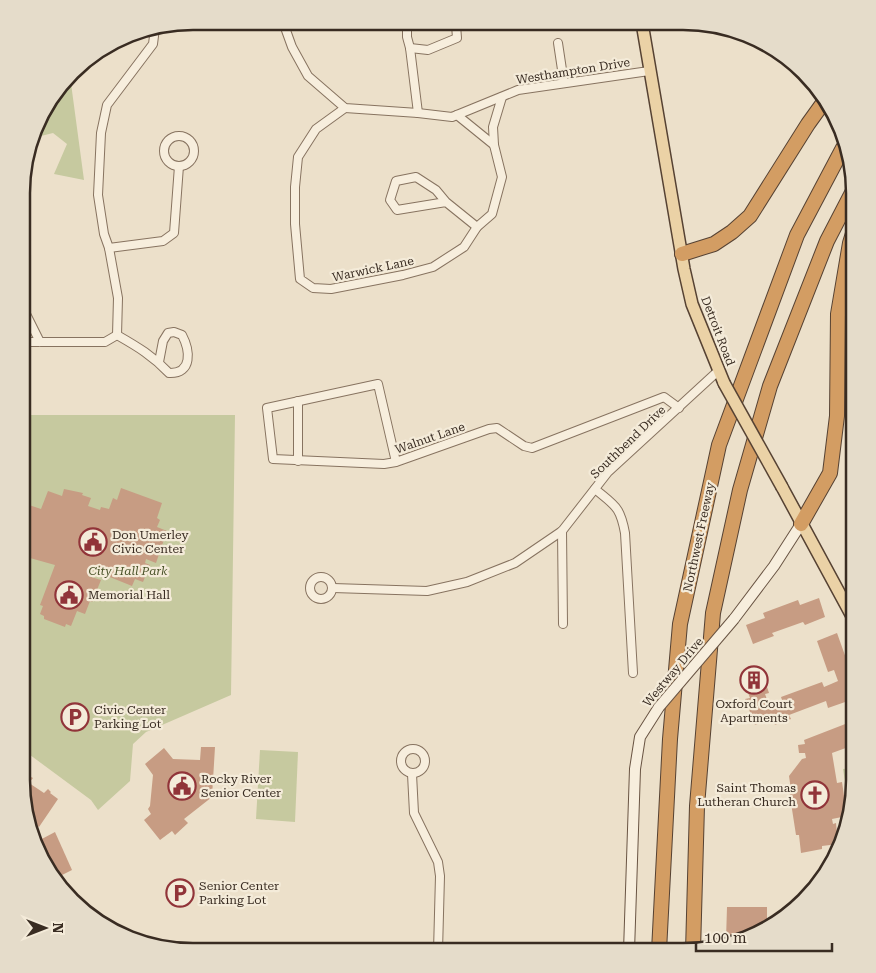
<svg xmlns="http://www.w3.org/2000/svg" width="876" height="973" font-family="'Roboto Serif',serif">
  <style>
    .green { fill: #c6c99f }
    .building { fill: #c79c83 }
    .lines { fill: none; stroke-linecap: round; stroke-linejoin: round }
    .minor-casing { stroke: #877360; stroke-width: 10 }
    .secondary-casing { stroke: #695443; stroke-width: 12 }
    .primary-casing { stroke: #564233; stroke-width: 14 }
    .motorway-casing { stroke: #564233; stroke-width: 16 }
    .minor { stroke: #f7eedd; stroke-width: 8 }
    .secondary { stroke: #f7eedd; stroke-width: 10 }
    .primary { stroke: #ebd2a6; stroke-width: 11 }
    .motorway { stroke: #d39d63; stroke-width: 14 }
    .secondary-bridge-casing { stroke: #695443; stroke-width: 12; stroke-linecap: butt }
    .primary-bridge-casing { stroke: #564233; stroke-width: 14; stroke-linecap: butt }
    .secondary-bridge { stroke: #f7eedd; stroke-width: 10 }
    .primary-bridge { stroke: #ebd2a6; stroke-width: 11 }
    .labels { text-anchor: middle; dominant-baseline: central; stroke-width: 4.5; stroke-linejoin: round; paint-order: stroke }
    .street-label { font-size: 12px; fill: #392c22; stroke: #f4ebd9 }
    .poi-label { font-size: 12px; fill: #392c22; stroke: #f4ebd9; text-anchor: start }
    .park-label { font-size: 12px; font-style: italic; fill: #4b542a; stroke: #f4ebd9 }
    .rim { fill: none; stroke: #392c22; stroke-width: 2.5 }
  </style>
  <rect width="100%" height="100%" fill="#ece0ca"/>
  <g class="green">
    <path d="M70,76L84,180L54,174L67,144L53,133L33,138L44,107Z"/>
    <path d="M23,415H235L231,695L146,732L133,744L130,781L98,810L91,800L22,749Z"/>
    <path d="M260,750L298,752L295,822L256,819Z"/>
    <path d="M854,768V791L849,807L843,769Z"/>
  </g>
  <g class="building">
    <path d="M121,488L162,503L157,518L160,520L157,527L167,531L156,563L146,559L145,563L150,565L143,582L135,579L132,586L90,569L88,576L101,580L92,602L90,601L85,614L77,611L71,626L66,624L65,627L44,619V616L40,614L43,606L40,605L55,565L30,558V556L23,553V521L29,505L41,509L48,491L62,496L64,489L83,493L82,495L91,498L88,506L100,510L101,507L109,509L113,498L117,500Z"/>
    <path d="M819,598L825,617L805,625L803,622L772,633L774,636L753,644L746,625L765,618L763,613L798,600L800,605Z"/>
    <path d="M837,633L847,661L852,659L854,666V691L846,695L848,701L828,708L826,701L789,715L791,719L775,725L772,719L755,725L745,699L750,698L743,679L762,672L769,693L765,694L769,705L782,700L781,697L822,682L824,687L838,681L834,670L828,672L817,641Z"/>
    <path d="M853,721L854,745L832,753L837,783L842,782L847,816L832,819L833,824L836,823L838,844L822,846V849L801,853L799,835H796L789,790H791L789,776L802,759L806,758L805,753H799L798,745L805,744L804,740Z"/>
    <path d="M201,747H215L212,797L184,819L188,823L175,835L172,831L160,840L144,820L151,814L148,809L150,806L153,775L145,764L164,748L173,759L200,760Z"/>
    <path d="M22,774L27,777L29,776L33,778L29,783L44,793L48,789L51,792L50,793L58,799L39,827L32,822L22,791Z"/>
    <path d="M55,832L72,870L54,879L50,875L38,841Z"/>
    <path d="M727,907H767V923H762V929L726,940Z"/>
  </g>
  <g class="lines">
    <g class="minor-casing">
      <g id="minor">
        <path d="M283,22L292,47L308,76L345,108L418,113L452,117L518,90L649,71"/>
        <path d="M409,22L407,23V37L410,48L418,113"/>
        <path d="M558,43L564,83"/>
        <path d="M410,48L428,50L457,38L456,25L451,22"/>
        <path d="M345,108L316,129L298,157L295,187V224L300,279L313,288L331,289L403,275L433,267L464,247L477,227L492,214L502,177L494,145L457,115"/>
        <circle cx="179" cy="151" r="15"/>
        <path d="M494,145L493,127L502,97"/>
        <path d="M446,202L436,190L416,177L396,181L390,200L397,210L446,202L477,227"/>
        <path d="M109,248L163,241L174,233L179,166"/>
        <path d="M24,310L40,342"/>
        <path d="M117,335L118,298L109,248L104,234L98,195L101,133L107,105L153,44L155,28"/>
        <path d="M117,335C138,347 153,356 169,373C193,374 190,350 182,335L174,332L168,333L163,341L159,362"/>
        <path d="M24,342H105L117,335"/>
        <path d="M298,401V461"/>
        <path d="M396,462L378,384L267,408L273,459L384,464L396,462L489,429L497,428L524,446L532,448L664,397L679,408"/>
        <path d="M595,489C615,506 620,506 625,533L633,673"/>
        <path d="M562,531L563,624"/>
        <circle cx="321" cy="588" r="11"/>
        <path d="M333,588L427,591L467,582L515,563L562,531L608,472L718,371"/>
        <circle cx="413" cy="761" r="12"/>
        <path d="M412,774L414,813L438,862L440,876L438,951"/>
      </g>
    </g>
    <g class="secondary-casing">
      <g id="secondary">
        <path d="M734,619L774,566L801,524"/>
        <path d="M629,951L635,769L640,737L659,707"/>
      </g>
    </g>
    <g class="primary-casing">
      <g id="primary">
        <path d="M642,23L684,269L692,304L724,383"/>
        <path d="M782,487L854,620"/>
      </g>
    </g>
    <g class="motorway-casing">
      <g id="motorway">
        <path d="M682,254L714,244L732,232L750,216L808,124L826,99"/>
        <path d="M801,524L830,473L837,416L838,314L850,243L854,230"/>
        <path d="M659,951L670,739L680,624L719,445L797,235L843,148"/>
        <path d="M693,951L697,806L713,613L740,490L770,386L827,241L854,189"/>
      </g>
    </g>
    <use href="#minor" class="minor"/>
    <use href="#secondary" class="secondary"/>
    <use href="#primary" class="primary"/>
    <use href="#motorway" class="motorway"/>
    <g class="secondary-bridge-casing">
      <path id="secondary-bridge" d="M659,707L734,619"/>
    </g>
    <g class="primary-bridge-casing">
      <path id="primary-bridge" d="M724,383L782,487"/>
    </g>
    <use href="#secondary-bridge" class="secondary-bridge"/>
    <use href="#primary-bridge" class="primary-bridge"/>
  </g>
  <defs>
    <g id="civic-ring" transform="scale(1.4375)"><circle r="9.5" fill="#f4ebd9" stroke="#913439" stroke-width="1.5"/><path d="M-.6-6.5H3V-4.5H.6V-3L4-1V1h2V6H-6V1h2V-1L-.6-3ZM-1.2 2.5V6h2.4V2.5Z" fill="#913439"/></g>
    <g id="building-ring" transform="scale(1.4375)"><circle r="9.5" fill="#f4ebd9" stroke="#913439" stroke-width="1.5"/><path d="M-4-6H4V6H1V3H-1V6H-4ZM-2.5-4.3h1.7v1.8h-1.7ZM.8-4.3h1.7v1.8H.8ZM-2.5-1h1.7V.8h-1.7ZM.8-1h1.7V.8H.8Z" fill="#913439"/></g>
    <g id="parking-ring" transform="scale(1.4375)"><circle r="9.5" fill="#f4ebd9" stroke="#913439" stroke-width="1.5"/><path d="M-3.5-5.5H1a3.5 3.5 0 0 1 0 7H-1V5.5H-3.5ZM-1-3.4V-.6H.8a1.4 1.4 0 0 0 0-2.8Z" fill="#913439"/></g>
    <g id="church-ring" transform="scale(1.4375)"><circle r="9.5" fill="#f4ebd9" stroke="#913439" stroke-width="1.5"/><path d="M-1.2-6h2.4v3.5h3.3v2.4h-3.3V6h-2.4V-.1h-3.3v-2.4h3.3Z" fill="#913439"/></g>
  </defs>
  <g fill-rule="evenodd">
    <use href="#civic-ring" x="93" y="542"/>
    <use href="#civic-ring" x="69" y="595"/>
    <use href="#building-ring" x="754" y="680"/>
    <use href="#parking-ring" x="75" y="717"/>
    <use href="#civic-ring" x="182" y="786"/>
    <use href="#church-ring" x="815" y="795"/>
    <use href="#parking-ring" x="180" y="893"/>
  </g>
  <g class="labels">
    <g class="street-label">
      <text transform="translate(573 71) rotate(-9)">Westhampton Drive</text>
      <text transform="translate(373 269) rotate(-12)">Warwick Lane</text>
      <text transform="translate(718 331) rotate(69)">Detroit Road</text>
      <text transform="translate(430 438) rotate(-19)">Walnut Lane</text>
      <text transform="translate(628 442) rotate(-44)">Southbend Drive</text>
      <text transform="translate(699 537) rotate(-78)">Northwest Freeway</text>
      <text transform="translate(673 672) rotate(-50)">Westway Drive</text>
    </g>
    <g class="poi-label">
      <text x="112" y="535">Don Umerley<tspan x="112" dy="14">Civic Center</tspan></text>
      <text x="88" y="595">Memorial Hall</text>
      <text x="754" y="704" text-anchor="middle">Oxford Court<tspan x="754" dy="14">Apartments</tspan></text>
      <text x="94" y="710">Civic Center<tspan x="94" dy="14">Parking Lot</tspan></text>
      <text x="201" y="779">Rocky River<tspan x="201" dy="14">Senior Center</tspan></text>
      <text x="796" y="788" text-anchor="end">Saint Thomas<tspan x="796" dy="14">Lutheran Church</tspan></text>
      <text x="199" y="886">Senior Center<tspan x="199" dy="14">Parking Lot</tspan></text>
    </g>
    <g class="park-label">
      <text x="128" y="571">City Hall Park</text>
    </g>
  </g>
  <path d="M0 0H876V973H0ZM193 30H683A163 163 0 0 1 846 193V780A163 163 0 0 1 683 943H193A163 163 0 0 1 30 780V193A163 163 0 0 1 193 30Z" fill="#e5dcca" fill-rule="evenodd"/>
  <path class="rim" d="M193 30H683A163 163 0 0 1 846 193V780A163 163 0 0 1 683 943H193A163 163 0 0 1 30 780V193A163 163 0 0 1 193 30Z"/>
  <g transform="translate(45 928) rotate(90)" stroke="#f4ebd9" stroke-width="4" paint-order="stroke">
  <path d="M0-4L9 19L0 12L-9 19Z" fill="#392c22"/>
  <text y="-8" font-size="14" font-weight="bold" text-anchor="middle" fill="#392c22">N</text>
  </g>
  <path d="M696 943v8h136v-8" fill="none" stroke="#392c22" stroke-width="2.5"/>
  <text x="704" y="943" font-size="15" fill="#392c22" stroke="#f4ebd9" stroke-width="4" paint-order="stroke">100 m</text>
</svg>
